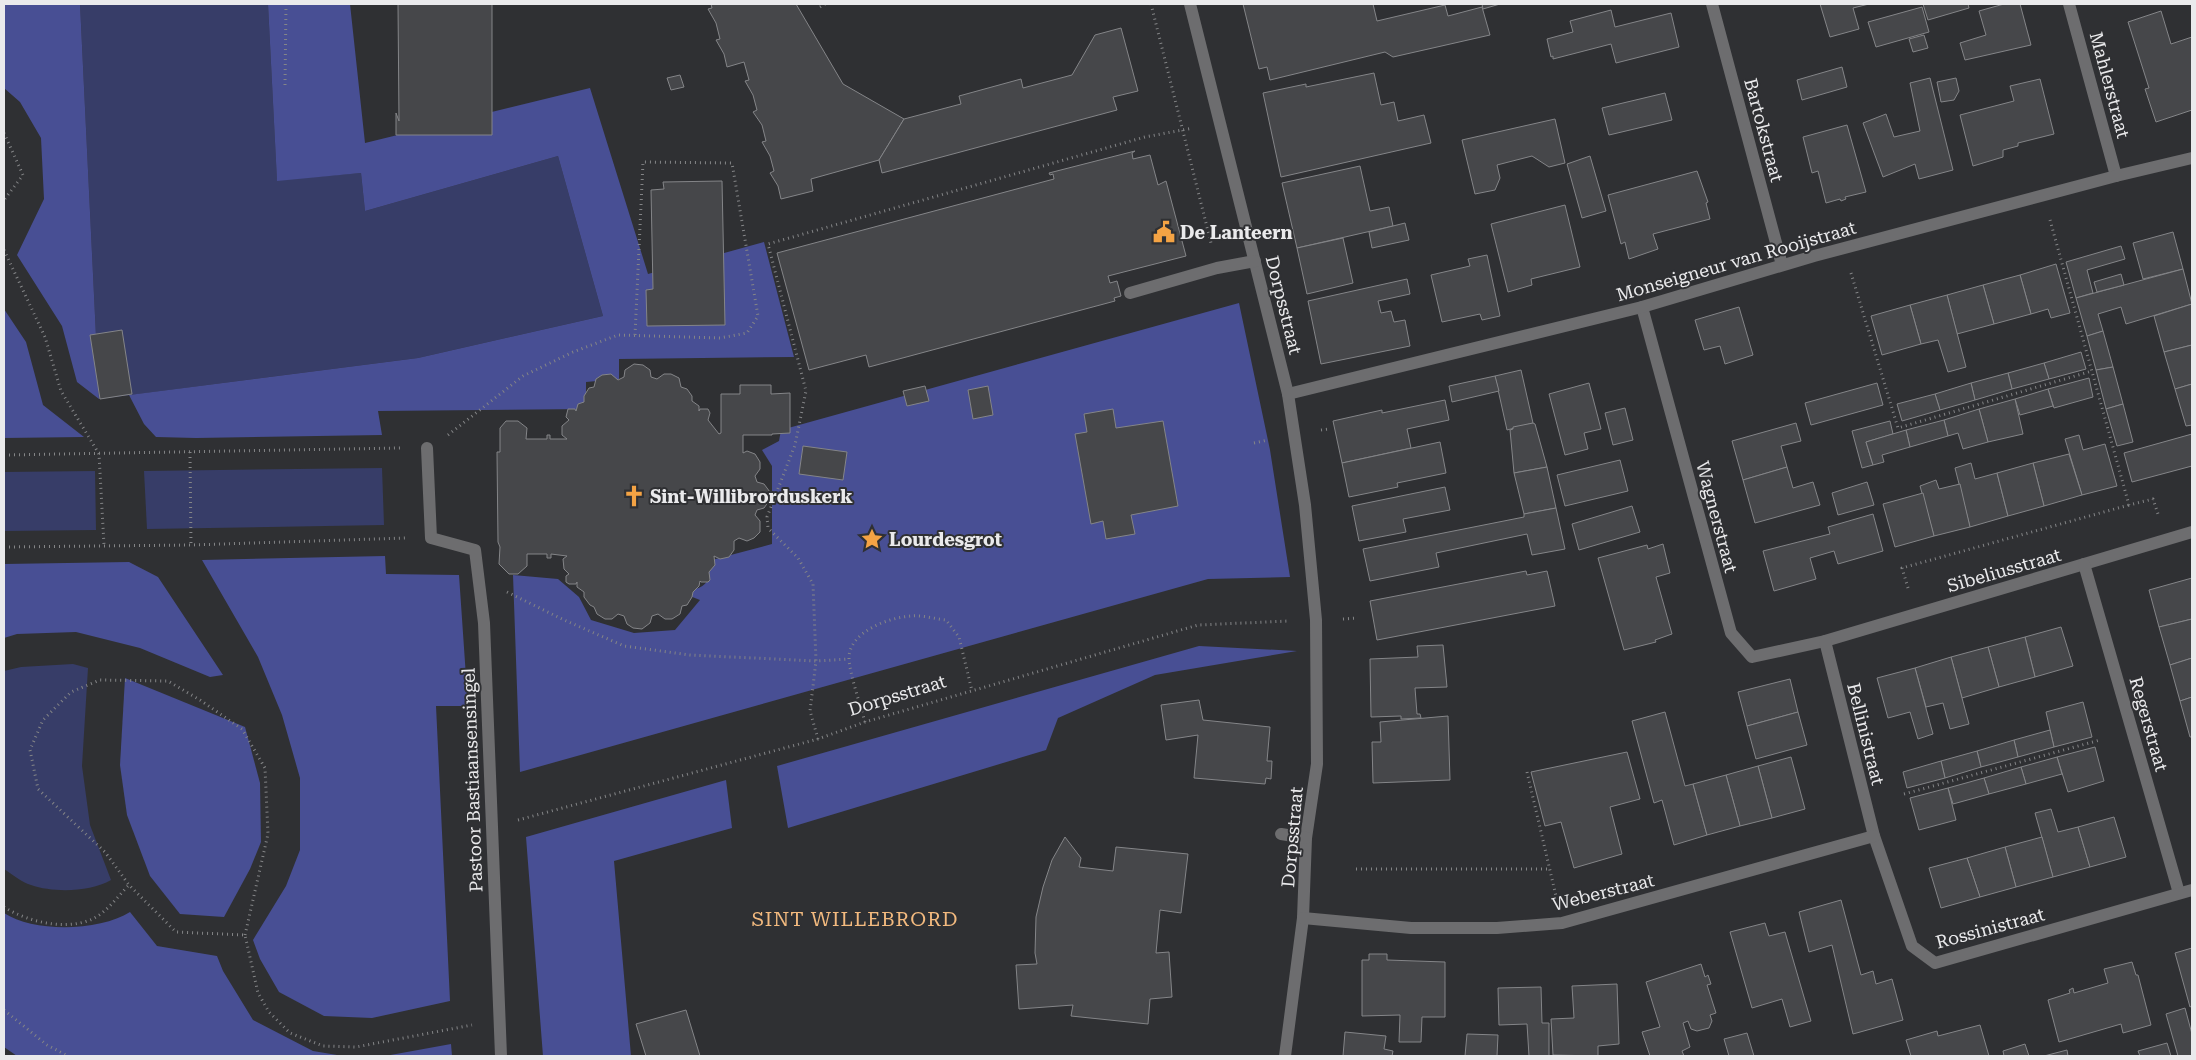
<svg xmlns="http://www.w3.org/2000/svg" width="2196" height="1060" font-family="'Roboto Serif',serif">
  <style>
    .green { fill: #373d68 }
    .forest { fill: #484f94 }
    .building { fill: #46474a; stroke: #848588 }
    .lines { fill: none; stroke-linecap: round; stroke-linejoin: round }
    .path { stroke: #848587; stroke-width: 3; stroke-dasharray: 1 4; stroke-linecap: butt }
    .minor { stroke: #6d6d6f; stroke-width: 12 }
    .labels { text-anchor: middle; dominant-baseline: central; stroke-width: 4; stroke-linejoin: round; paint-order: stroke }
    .street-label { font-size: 18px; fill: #eaeaec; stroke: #2f3033 }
    .poi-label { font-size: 18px; font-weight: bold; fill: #eaeaec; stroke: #2f3033; text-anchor: start }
    .quarter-label { font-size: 20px; letter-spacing: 1px; fill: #f3ba7f; stroke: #2f3033 }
  </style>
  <rect width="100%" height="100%" fill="#2f3033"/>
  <g class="green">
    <path d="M80,4H268L277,180L361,173L365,211L558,156L603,316L418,358L99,399Z"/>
    <path d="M382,468L384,525L147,529L144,471Z"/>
    <path d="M95,471L96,530L4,531V472Z"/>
    <path d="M73,664L88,668L82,766L90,825L111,880C90,892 54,893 31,885C21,882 12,874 4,869V671L21,667Z"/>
  </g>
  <g class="forest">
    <path d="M4,4H80L99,399L77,382L62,326L17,255L44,199L41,138L20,102L4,88Z"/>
    <path d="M268,4H350L365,143L590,88L648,274L764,242L794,357L619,359V379L586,382V409L378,411L382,435L196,438L156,437L144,424L129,395L418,358L603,316L558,156L365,211L361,173L277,181Z"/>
    <path d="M1239,303L1270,450L1290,577L1208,579L520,772L513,575L558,579L579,597L591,620L634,633L675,630L700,600L682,593C704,587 712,586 708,561L772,544V466L762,450L779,441L781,430Z"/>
    <path d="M4,309L26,342L43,405L84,437L4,438Z"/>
    <path d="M385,556L386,574L459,575L468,706H436L450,1001L372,1018L324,1016L279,992L260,959L253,940L286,886L300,850V778L282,715L258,657L202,560Z"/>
    <path d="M129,562L158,577L223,675L210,677L140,648L76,632L17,634L4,638V564Z"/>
    <path d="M1199,646L1297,651L1155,675L1058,718L1046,750L788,828L777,766Z"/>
    <path d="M125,678L245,727L260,783L261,842L250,869L224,917L180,914L150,876L127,815L120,765Z"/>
    <path d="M726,780L732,828L614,861L631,1056H543L526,837Z"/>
    <path d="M130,912L157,946L217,956L223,971L253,1020L313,1051L343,1056H17L4,1047V913C34,933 100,931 130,912Z"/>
    <path d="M451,1044L452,1056H385Z"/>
  </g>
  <g class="building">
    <path d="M398,4H492V135H396V113L399,121Z"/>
    <path d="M711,4H796L843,84L904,119L879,160L811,179L813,191L781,199L778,186L770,173L774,171L770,156L762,142L766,141L762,125L753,112L757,110L753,95L745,81L749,80L744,62L727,67L724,54L716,40L720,39L716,23L708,9L712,8Z"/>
    <path d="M1243,4H1373L1377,21L1445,5L1448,16L1482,7L1490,35L1393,57L1385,52L1270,80L1267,67L1259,69Z"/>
    <path d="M1482,4H1500L1483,9Z"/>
    <path d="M1820,4H1869L1853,8L1859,29L1830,37Z"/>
    <path d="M1923,4H1970H1968L1969,8L1928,20Z"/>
    <path d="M2004,4H2020L2031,45L1965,60L1960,43L1986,35L1979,11Z"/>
    <path d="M1922,7L1929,32L1876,47L1868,22Z"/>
    <path d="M1611,10L1615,27L1671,13L1679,47L1616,63L1611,44L1553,59V56L1551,57L1547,39L1573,32L1570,21Z"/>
    <path d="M2161,11L2171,44L2192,37V110L2156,122L2145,89L2149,88L2128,22Z"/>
    <path d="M1121,28L1138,91L1113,97L1117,110L882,173L879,160L904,119L961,104L959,96L1021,79L1023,88L1072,75L1095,35Z"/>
    <path d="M1924,35L1928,48L1913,52L1909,39Z"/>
    <path d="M1842,67L1847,87L1802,100L1797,80Z"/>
    <path d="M1374,73L1381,105L1394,102L1398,121L1424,115L1431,143L1281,177L1263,93L1306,84V87Z"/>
    <path d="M680,75L684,87L671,90L667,78Z"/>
    <path d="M1930,78L1953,170L1919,179L1915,164L1883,177L1863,123L1886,114L1894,137L1920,131L1910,83Z"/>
    <path d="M1956,78L1959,91L1954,100L1941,102L1937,82Z"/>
    <path d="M2040,79L2054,134L2018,143V146L2003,150V157L1973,166L1960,115L2014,101L2010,86Z"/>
    <path d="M1665,93L1672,120L1609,135L1602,108Z"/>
    <path d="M1555,119L1565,163L1549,167L1532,156L1497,165L1500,178L1495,190L1475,194L1462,140Z"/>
    <path d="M1847,125L1866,192L1845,197L1846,199L1841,201L1840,199L1826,203L1818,171L1812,173L1803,137Z"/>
    <path d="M1135,151L1132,153L1133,159L1150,155L1158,185L1166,181L1186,256L1108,276L1110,283L1117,281L1121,296L1114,298L1115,301L869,367L866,355L809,370L777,253L1054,179L1053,174L1050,175L1049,173Z"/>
    <path d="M1590,156L1606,211L1582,218L1567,164Z"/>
    <path d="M1360,166L1370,211L1389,207L1393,226L1297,248L1282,183Z"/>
    <path d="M1697,171L1708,202L1706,203L1710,219L1653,234L1658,249L1629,259L1625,242L1621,244L1608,195Z"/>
    <path d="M722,181L725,325L647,326L646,290L653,289L651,190L664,189L663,182Z"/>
    <path d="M1565,205L1580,267L1531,279L1532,285L1508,292L1491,224Z"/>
    <path d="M1405,223L1409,240L1372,248L1369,232Z"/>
    <path d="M2173,232L2183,269L2143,279L2133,243Z"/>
    <path d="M1343,238L1353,283L1307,294L1297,248Z"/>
    <path d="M2121,246L2125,259L2087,270L2093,293L2076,298L2066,262Z"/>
    <path d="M1487,255L1500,316L1482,320L1480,314L1442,322L1431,275L1470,266L1468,259Z"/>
    <path d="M2056,264L2070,313L2051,318L2048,309L2031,314L2020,275Z"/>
    <path d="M2183,269L2192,304L2126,324L2121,307L2098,314L2103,331L2087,336L2076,298Z"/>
    <path d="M2121,274L2124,285L2097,292L2094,282Z"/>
    <path d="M2020,275L2031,314L1994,324L1983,285Z"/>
    <path d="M1407,279L1410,294L1378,301L1381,313L1391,311L1394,322L1405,320L1410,346L1321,364L1308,301Z"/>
    <path d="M1983,285L1994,324L1957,334L1947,295Z"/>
    <path d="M1947,295L1966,367L1948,372L1938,340L1921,344L1910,305Z"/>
    <path d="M2192,304V345L2164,352L2154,316Z"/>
    <path d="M1910,305L1921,344L1882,355L1871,316Z"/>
    <path d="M1739,307L1753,355L1725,364L1720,346L1704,350L1695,320Z"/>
    <path d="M122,330L132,394L100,399L90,335Z"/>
    <path d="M2103,331L2113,367L2096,370L2087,336Z"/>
    <path d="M2192,345V384L2175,389L2164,352Z"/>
    <path d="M2081,352L2086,369L2049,379L2044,363Z"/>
    <path d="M2044,363L2049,379L2012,389L2008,373Z"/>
    <path d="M634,364L643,365L650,370L651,377L657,379L664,374H671L679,378L681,387L687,389L692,396V401L699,406V411L700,409H708L710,413L708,420L719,434L721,433V394H740V385H771V394L790,393V433L772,434V435H743V453L747,451L755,454L760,462V469L755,476L757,482L764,484L770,492L769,501L764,508L757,510L755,515L760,521V532L754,538L747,541L739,538L734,541V550L729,557L720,559L714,556L715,565L709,572L710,580L708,582H701L700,581L699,586L693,592L692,597L687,605L682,606L680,614L672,619H665L658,614L652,616L650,623L642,629L633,628L627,624L624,616L618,614L612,619H605L597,614L594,607L590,605L584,597V592L577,587V582L576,584H569L566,582V576L569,574L564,569L563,559L567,556L551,554V558H547V554H527V566L518,574H509L499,564L500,547L498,542L497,452H500V428L506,421H518L527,428L526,439H547V435H550V439H567L562,435V426L569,420L566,417L568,409H575L576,411L578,404L584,402V396L589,388L594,387L596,379L602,375L611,374L618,380L624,377L625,370Z"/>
    <path d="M2113,367L2123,404L2106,409L2096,370Z"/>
    <path d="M1521,370L1533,423L1507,430L1495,376Z"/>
    <path d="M2008,373L2012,389L1975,400L1971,383Z"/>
    <path d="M1495,376L1499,391L1452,402L1449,386Z"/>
    <path d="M2089,378L2093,397L2054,408L2048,389Z"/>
    <path d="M1589,383L1601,429L1584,433L1588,449L1565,455L1549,394Z"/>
    <path d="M1877,383L1883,405L1811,425L1805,403Z"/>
    <path d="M1971,383L1975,400L1940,410L1935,394Z"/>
    <path d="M2192,384V425L2186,426L2175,389Z"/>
    <path d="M925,386L929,401L907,406L903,391Z"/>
    <path d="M988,386L993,415L973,419L968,390Z"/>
    <path d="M2048,389L2053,406L2020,415L2015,399Z"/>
    <path d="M1935,394L1940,410L1902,421L1897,404Z"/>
    <path d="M2015,399L2023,434L1988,442L1979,409Z"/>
    <path d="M1445,400L1449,420L1407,429L1411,448L1342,463L1333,421L1382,410V413Z"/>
    <path d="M2123,404L2133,442L2117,446L2106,409Z"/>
    <path d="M1625,408L1633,440L1613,445L1605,413Z"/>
    <path d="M1113,409L1116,428L1163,421L1178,506L1131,515L1135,534L1106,539L1103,521L1091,524L1075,434L1087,432L1084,414Z"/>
    <path d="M1979,409L1988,442L1963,449L1958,433L1948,436L1944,420Z"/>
    <path d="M1944,420L1948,436L1910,447L1906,430Z"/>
    <path d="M1890,421L1893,434L1866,442L1873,465L1862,468L1852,431Z"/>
    <path d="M1533,423L1535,424L1547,467L1514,473L1510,430L1513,429V427Z"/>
    <path d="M1796,423L1801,441L1781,446L1787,467L1743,480L1732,441Z"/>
    <path d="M1906,430L1910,447L1882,455L1884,462L1873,465L1866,442Z"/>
    <path d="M2192,434V466L2132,482L2124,453Z"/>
    <path d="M2079,435L2083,450L2105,444L2117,486L2082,495L2065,439Z"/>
    <path d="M1440,442L1446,473L1397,483L1398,487L1349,497L1342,463Z"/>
    <path d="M803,446L847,452L843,480L799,474Z"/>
    <path d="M2069,454L2082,495L2044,506L2033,463Z"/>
    <path d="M1620,460L1628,491L1565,506L1557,475Z"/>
    <path d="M1971,463L1975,479L1997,473L2008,516L1970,527L1955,468Z"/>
    <path d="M2033,463L2044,506L2008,516L1997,473Z"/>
    <path d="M1547,467L1556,508L1524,514L1514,473Z"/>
    <path d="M1787,467L1793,488L1813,482L1820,505L1755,523L1743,480Z"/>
    <path d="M1936,480L1939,489L1960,484L1970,527L1934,536L1920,486Z"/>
    <path d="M1867,482L1874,505L1838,515L1832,493Z"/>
    <path d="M1445,487L1450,510L1403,519L1406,532L1359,541L1352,506Z"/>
    <path d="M1923,493L1934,536L1895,547L1883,504Z"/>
    <path d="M1632,506L1640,532L1579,550L1572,524Z"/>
    <path d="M1556,508L1565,549L1532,555L1527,534L1436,553L1439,567L1370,581L1363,549L1524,517V514Z"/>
    <path d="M1873,514L1883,551L1838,564L1834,551L1810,558L1816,579L1774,591L1763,551L1830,534L1828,527Z"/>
    <path d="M1663,544L1670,573L1656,577L1672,634L1655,640L1656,642L1624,650L1598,558L1647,545L1648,549Z"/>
    <path d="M1526,571L1527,575L1547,571L1555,606L1377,640L1370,601Z"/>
    <path d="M2192,578V619L2159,627L2149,590Z"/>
    <path d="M2192,619V658L2170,665L2159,627Z"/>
    <path d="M2061,627L2073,666L2035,677L2025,637Z"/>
    <path d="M2025,637L2035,677L1999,687L1988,647Z"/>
    <path d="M1443,645L1447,687L1415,688L1417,714H1420L1421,718L1401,719V716L1371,717L1370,659L1418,657L1417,646Z"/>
    <path d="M1988,647L1999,687L1962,698L1951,657Z"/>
    <path d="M1951,657L1969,724L1950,729L1943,703L1926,707L1915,668Z"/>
    <path d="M2192,658V697L2180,701L2170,665Z"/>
    <path d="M1915,668L1933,734L1918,739L1910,712L1888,718L1877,678Z"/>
    <path d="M1790,679L1798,712L1747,726L1738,692Z"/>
    <path d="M2192,697V737H2190L2180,701Z"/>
    <path d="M1199,700L1203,720L1270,727L1267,761H1272L1271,779L1266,778L1265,784L1194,778L1198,735L1166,740L1161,705Z"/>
    <path d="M2083,702L2092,737L2054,747L2046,712Z"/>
    <path d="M1665,712L1685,786L1693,784L1707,835L1674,845L1662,800L1654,803L1632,721Z"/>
    <path d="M1798,712L1807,745L1756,759L1747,726Z"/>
    <path d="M1448,716L1450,780L1373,783L1372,742H1381L1380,722Z"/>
    <path d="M2050,730L2054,747L2018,757L2014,740Z"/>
    <path d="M2014,740L2018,757L1981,767L1977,751Z"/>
    <path d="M2095,747L2104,781L2068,792L2057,757Z"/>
    <path d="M1977,751L1981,767L1945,778L1941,761Z"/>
    <path d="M1627,752L1640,799L1610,807L1622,854L1574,868L1561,822L1545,826L1531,772Z"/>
    <path d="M1791,757L1805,809L1772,818L1758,766Z"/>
    <path d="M2057,757L2062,774L2026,784L2021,767Z"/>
    <path d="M1941,761L1945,778L1907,788L1903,772Z"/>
    <path d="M1758,766L1772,818L1740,826L1726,775Z"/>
    <path d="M2021,767L2026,784L1989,794L1984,778Z"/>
    <path d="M1726,775L1740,826L1707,835L1693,784Z"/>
    <path d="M1984,778L1989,794L1953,804L1948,788Z"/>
    <path d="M1948,788L1956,820L1919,830L1910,798Z"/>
    <path d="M2051,809L2058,832L2078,827L2090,867L2053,877L2035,813Z"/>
    <path d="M2114,817L2126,857L2090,867L2078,827Z"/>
    <path d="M1065,837L1081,858L1079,867L1113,871L1116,847L1188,854L1181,913L1160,910L1156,953L1169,952L1172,997L1150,999L1148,1024L1071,1016L1073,1005L1019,1009L1016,965L1037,964L1035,953L1036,917L1043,887L1052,860Z"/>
    <path d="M2042,837L2053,877L2016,887L2005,847Z"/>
    <path d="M2005,847L2016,887L1980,897L1967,858Z"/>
    <path d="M1967,858L1980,897L1941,908L1929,868Z"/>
    <path d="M1841,900L1861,975L1873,971L1876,984L1892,979L1903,1020L1853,1034L1832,945L1809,952L1799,912Z"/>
    <path d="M1765,923L1769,936L1785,932L1811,1021L1790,1027L1782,999L1752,1008L1730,932Z"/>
    <path d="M2192,948V1006L2190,1007L2175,953Z"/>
    <path d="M1369,954H1387V960L1445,962V1017H1422L1421,1042H1399L1400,1015L1362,1016V960H1369Z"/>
    <path d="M2132,962L2136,975H2138L2151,1025L2123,1033L2121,1024L2059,1042L2048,1000L2070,993L2069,990L2073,988L2074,993L2108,983L2104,969Z"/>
    <path d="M1701,964L1705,977L1708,975L1711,984L1707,985L1716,1013L1710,1015L1712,1021L1709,1028L1697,1031L1691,1029L1688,1021L1683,1023L1690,1047L1682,1051L1684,1056H1650L1642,1032L1660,1027L1646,982Z"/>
    <path d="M1617,984L1619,1044L1598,1046V1056L1553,1055L1551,1019L1574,1018L1572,986Z"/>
    <path d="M1541,987L1542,1023H1549V1056H1529L1527,1024L1499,1025L1498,988Z"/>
    <path d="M2185,1008L2192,1034V1056H2178L2166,1014Z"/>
    <path d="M686,1010L700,1056H646L636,1024Z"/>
    <path d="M1980,1025L1989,1056H1911L1906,1040L1937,1031L1938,1036Z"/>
    <path d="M1345,1032L1386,1036L1384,1049L1393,1051L1392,1056H1343Z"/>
    <path d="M1747,1033L1754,1056H1729L1724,1039Z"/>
    <path d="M1467,1034L1498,1035L1497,1056H1465Z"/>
    <path d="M2167,1043L2171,1056H2140L2138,1051Z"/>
    <path d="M2025,1044L2029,1056H2004L2003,1051Z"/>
    <path d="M2067,1050L2068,1056H2044Z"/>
  </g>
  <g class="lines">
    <g class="path">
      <path d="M1151,4L1211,243"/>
      <path d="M820,7L825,4"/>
      <path d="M285,85L286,4"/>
      <path d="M4,133L23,175L4,200"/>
      <path d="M2050,220L2129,505L2153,499L2158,514"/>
      <path d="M4,250L45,337L61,391L99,454L104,545"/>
      <path d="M1851,273L1898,428L2092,371"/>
      <path d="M1321,430L1329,429"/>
      <path d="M448,435L523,376L573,352L618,335L720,338L747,333L758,316L732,163L643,162L635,335"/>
      <path d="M1254,443L1268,440"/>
      <path d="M190,452L191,545"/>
      <path d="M4,455L401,448"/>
      <path d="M4,547L191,545L406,538"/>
      <path d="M1908,588L1902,568L2129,505"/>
      <path d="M507,592L564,620L624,646L690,655L816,661L849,659"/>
      <path d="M1343,619L1358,618"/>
      <path d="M865,722C861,707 849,672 849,658C849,632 889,617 912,616C923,615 935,619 946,620L959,637L972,691"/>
      <path d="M818,739L810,711L816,661L813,584L798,558L768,528L767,517L795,445L806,391L768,244L1145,137L1193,128"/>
      <path d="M1527,772L1556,896"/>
      <path d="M1904,794L2100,740"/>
      <path d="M518,820L818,739L865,722L1198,625L1289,621"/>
      <path d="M1356,869H1550"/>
      <path d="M4,907C29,923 76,934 102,913C112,905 120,894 129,885"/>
      <path d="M245,935L268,834L265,768L242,729L200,700L168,681L100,680L71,692L43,720L30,750L38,789L105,852L129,885L176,932L245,935L258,993L269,1012L290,1033L323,1046L356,1047L472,1025"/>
      <path d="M4,1010L47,1045L68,1056"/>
    </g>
    <g class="minor">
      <path d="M1190,4L1288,394L1305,505L1316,620L1317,764L1306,838L1303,918L1285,1056"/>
      <path d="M1712,4L1782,265"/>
      <path d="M2069,4L2116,176"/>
      <path d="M1130,293L1217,268L1255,261"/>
      <path d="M1642,307L1731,633L1752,657L1825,641L2192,532"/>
      <path d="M1288,394L1642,307L1814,256L2116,176L2192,158"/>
      <path d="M427,448L431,538L475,550L484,623L501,1056"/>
      <path d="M2084,564L2179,893"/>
      <path d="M1825,641L1874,836L1912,946L1935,963L2192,890"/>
      <path d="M1281,834L1306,838"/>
      <path d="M1303,918L1411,928H1497L1562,923L1874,836"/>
    </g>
  </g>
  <defs>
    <g id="civic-bare" transform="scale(1.725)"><path d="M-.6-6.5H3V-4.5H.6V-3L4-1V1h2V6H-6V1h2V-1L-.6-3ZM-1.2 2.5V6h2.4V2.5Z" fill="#f4a344" stroke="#2f3033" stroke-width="2.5" paint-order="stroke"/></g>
    <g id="church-bare" transform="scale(1.725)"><path d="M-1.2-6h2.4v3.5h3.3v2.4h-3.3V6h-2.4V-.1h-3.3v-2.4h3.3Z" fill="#f4a344" stroke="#2f3033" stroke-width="2.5" paint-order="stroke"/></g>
    <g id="sight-bare" transform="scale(1.725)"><path d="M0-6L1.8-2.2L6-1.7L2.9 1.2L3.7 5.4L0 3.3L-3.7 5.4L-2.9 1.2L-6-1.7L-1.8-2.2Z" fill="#f4a344" stroke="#2f3033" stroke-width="2.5" paint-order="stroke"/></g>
  </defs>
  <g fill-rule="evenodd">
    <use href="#civic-bare" x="1164" y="232"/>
    <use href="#church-bare" x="634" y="496"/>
    <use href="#sight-bare" x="872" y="539"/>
  </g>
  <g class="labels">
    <g class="street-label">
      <text transform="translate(2110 85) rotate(75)">Mahlerstraat</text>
      <text transform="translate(1764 130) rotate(75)">Bartokstraat</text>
      <text transform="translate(1736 261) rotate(-16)">Monseigneur van Rooijstraat</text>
      <text transform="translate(1284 305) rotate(76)">Dorpsstraat</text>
      <text transform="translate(1717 517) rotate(75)">Wagnerstraat</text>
      <text transform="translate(2004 570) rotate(-16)">Sibeliusstraat</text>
      <text transform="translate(897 695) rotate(-17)">Dorpsstraat</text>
      <text transform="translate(2149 724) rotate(74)">Regerstraat</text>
      <text transform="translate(1866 734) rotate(76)">Bellinistraat</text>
      <text transform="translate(472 780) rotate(-92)">Pastoor Bastiaansensingel</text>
      <text transform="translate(1292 837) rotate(-85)">Dorpsstraat</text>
      <text transform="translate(1603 892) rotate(-14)">Weberstraat</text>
      <text transform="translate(1990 928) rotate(-15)">Rossinistraat</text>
    </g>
    <g class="poi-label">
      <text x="1180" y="232">De Lanteern</text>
      <text x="650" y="496">Sint-Willibrorduskerk</text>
      <text x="889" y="539">Lourdesgrot</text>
    </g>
    <g class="quarter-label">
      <text x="855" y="919">SINT WILLEBRORD</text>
    </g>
  </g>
  <rect width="2196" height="1060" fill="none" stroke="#eaeaec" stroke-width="10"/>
</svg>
